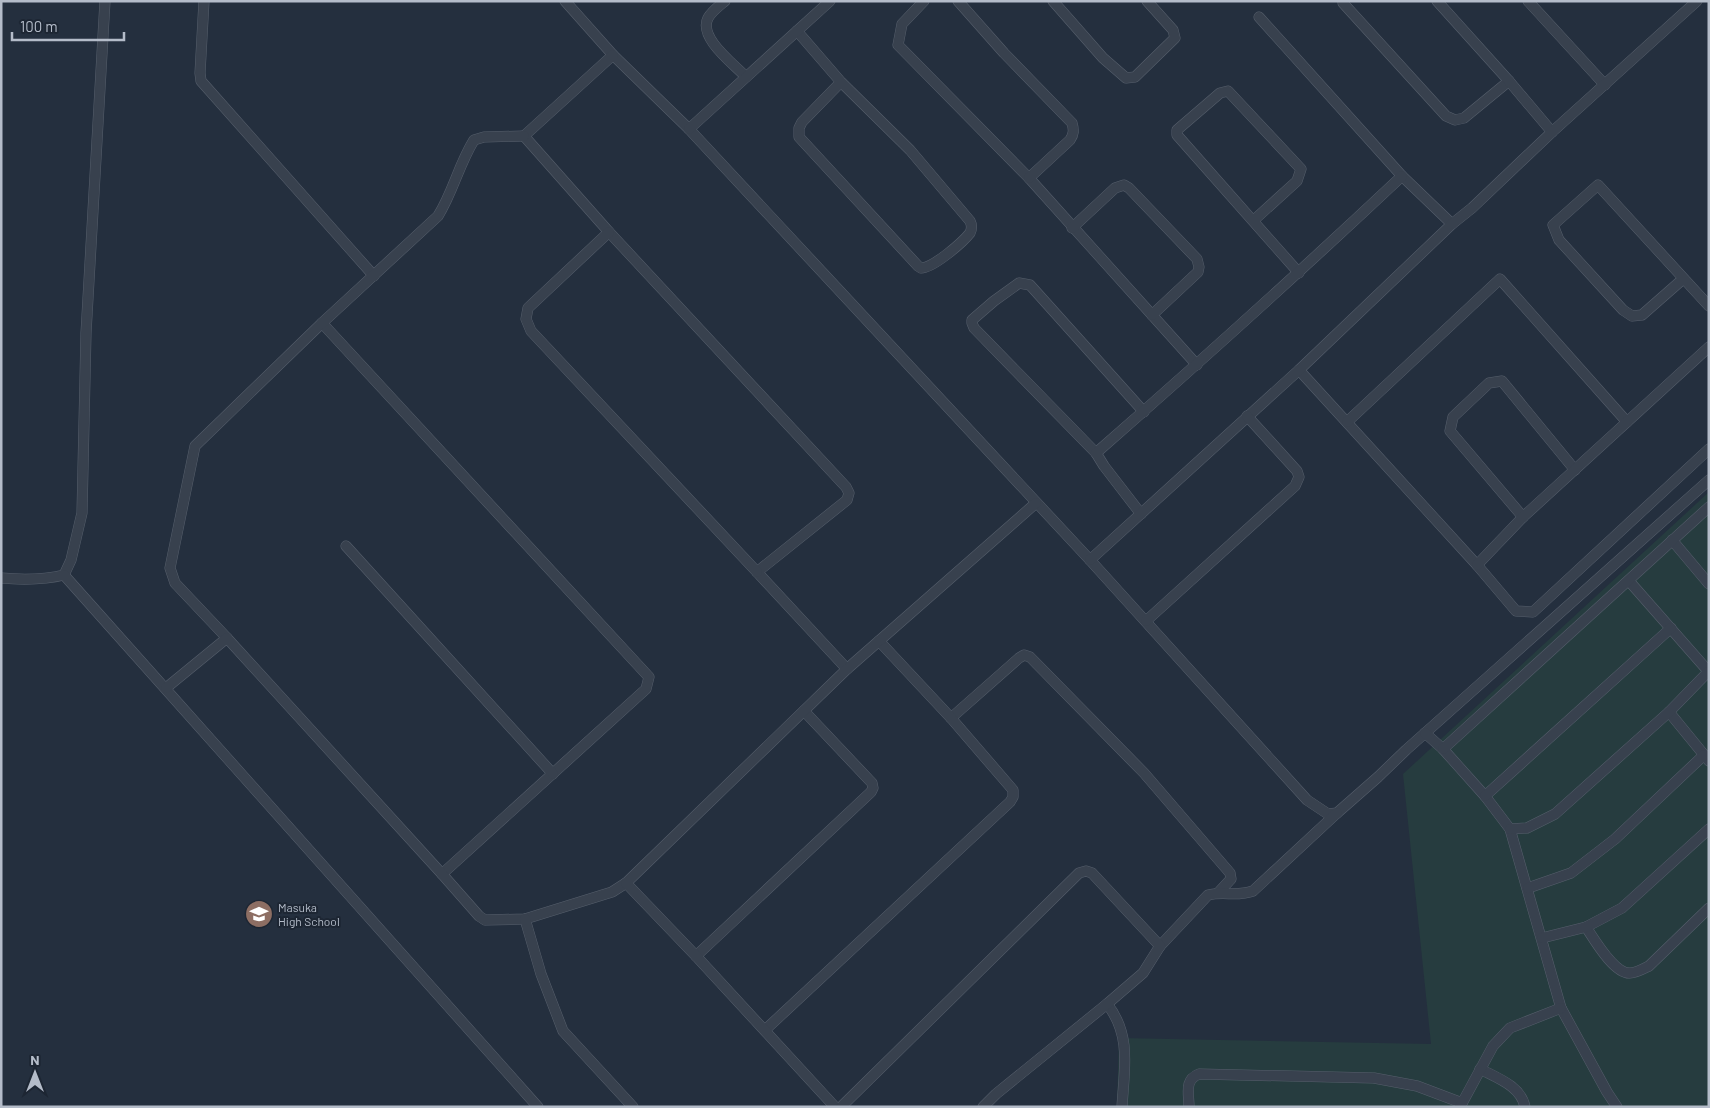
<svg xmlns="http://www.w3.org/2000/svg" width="1710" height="1108" font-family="Barlow,sans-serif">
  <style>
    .green { fill: #263c3f }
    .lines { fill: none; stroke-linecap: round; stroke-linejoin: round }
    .minor-casing { stroke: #565f6c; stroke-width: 11 }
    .minor { stroke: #38414e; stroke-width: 10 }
    .labels { text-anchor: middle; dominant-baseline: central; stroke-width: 4; stroke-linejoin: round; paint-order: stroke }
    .poi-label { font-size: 12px; fill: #b4bcc9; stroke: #1d2633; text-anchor: start }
  </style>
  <rect width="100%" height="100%" fill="#242f3e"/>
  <path class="green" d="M1709,492V1107H1117L1119,1038L1431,1044L1403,774Z"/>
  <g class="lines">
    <g class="minor-casing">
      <g id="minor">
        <path d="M204,1L200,73L201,81L374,276"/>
        <path d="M565,1L613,55L689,129L1090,560L1307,800L1328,814L1337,813L1378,777L1406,750L1709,480"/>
        <path d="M725,1C719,6 712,11 708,18C698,38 734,64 746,77"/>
        <path d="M924,1L902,24L898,45L1029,178L1197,365"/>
        <path d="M958,1L1004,53L1072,123C1074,130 1074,134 1070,140L1029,178"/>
        <path d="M1053,1L1103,58L1126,78L1135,77L1175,38L1173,30L1147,1"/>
        <path d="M1343,1V3L1446,116L1455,120L1464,118L1509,81"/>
        <path d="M1437,1L1509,81L1552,132"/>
        <path d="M1528,1L1605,85"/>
        <path d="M1259,17L1402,176L1452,224"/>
        <path d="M797,31L841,82L910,150L970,221C972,225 972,229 970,233C962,243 933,268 921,268L918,266L799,137V128L802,122L841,82"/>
        <path d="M613,55L524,136L609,232L846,487L849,493L847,500L757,572L847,669"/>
        <path d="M689,129L830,1"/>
        <path d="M1254,220L1297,181L1301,169L1228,91L1220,93L1177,130V135L1299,273"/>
        <path d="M1072,228L1115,188L1124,185L1129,188L1197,259L1199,267L1198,272L1152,315"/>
        <path d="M609,232L528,308L526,319L531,331L757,572"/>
        <path d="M1683,279L1642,315L1632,316L1623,310L1559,240L1553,225L1598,185L1709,306"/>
        <path d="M322,323L649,677L646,689L442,874"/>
        <path d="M1299,370L1477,565L1516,611L1533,612L1709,449"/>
        <path d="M1347,422L1500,279L1627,422"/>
        <path d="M1096,453L974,328L972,323V320L994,301L1019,283L1030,285L1144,412"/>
        <path d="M1141,514L1104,466L1096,453C1200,362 1302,270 1402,176"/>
        <path d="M1523,517L1450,431L1453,417L1489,383L1502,381L1575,470"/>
        <path d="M1672,540L1709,584"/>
        <path d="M346,546L553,774"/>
        <path d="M1090,560L1299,370L1452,224L1472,208L1552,132L1697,1"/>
        <path d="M1477,565L1523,517L1709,347"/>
        <path d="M64,575L71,560L82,513L86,333L105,1"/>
        <path d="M1,578C23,580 43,580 64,575L538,1107"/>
        <path d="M1629,581L1709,672"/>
        <path d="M1146,621L1295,486L1299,477L1297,471L1247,416"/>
        <path d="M227,638L175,583L170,568L195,446L322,323L438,216C453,192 459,164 474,140L484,137L524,136"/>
        <path d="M166,688L227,638L442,874L479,916L485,920L525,919L612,892L626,883"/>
        <path d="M1669,712L1709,761"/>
        <path d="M951,718L1019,658L1024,655L1030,657L1144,773L1230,873L1231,879L1218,893"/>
        <path d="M1425,733L1443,749L1485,796L1510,829L1561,1008L1607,1092L1617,1107"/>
        <path d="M1443,749L1709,507"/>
        <path d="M1485,796L1671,628"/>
        <path d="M1510,829L1527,828L1555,814L1669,712L1708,672"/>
        <path d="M1528,888L1571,873L1615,839L1704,755"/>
        <path d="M525,919L541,974L563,1031L633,1107"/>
        <path d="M1586,927C1594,939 1614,974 1630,973C1636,973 1643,969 1649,966L1709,908"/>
        <path d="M1542,938L1586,927L1622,908L1709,829"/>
        <path d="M1160,946L1208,895C1224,891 1237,897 1253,891L1337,813"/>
        <path d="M696,956L871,792L873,788L872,783L804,711"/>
        <path d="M1107,1004C1132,1035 1124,1070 1122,1107"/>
        <path d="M765,1030L1010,802L1013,797V790L951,718L879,641"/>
        <path d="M1480,1069C1497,1078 1521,1086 1525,1107"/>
        <path d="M835,1107L696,956L626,883L847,669L1036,503"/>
        <path d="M841,1107L1079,873L1086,871L1092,873L1160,946L1143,973L1107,1004L996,1094L983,1107"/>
        <path d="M1189,1107C1189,1093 1184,1080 1199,1074L1374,1078L1417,1086L1462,1103"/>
        <path d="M1460,1107L1493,1046L1510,1028L1561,1008"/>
      </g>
    </g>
    <use href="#minor" class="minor"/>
  </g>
  <defs>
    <g id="school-disc" transform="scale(1.4375)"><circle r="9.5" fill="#8d6e63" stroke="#1d2633"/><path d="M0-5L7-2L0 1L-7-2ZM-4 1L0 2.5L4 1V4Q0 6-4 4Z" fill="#fff"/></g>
  </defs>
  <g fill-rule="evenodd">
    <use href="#school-disc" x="259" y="914"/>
  </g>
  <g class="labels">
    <g class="poi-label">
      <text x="278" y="907">Masuka<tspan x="278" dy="14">High School</tspan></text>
    </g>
  </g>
  <rect width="1710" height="1108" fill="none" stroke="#b4bcc9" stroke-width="5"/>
  <g transform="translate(35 1073)" stroke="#1d2633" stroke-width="4" paint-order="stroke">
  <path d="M0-4L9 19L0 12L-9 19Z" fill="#b4bcc9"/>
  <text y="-8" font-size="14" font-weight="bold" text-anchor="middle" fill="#b4bcc9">N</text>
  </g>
  <path d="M12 32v8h112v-8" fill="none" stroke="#b4bcc9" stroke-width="2.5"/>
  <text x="20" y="32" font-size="15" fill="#b4bcc9" stroke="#1d2633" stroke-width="4" paint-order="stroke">100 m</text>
</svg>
